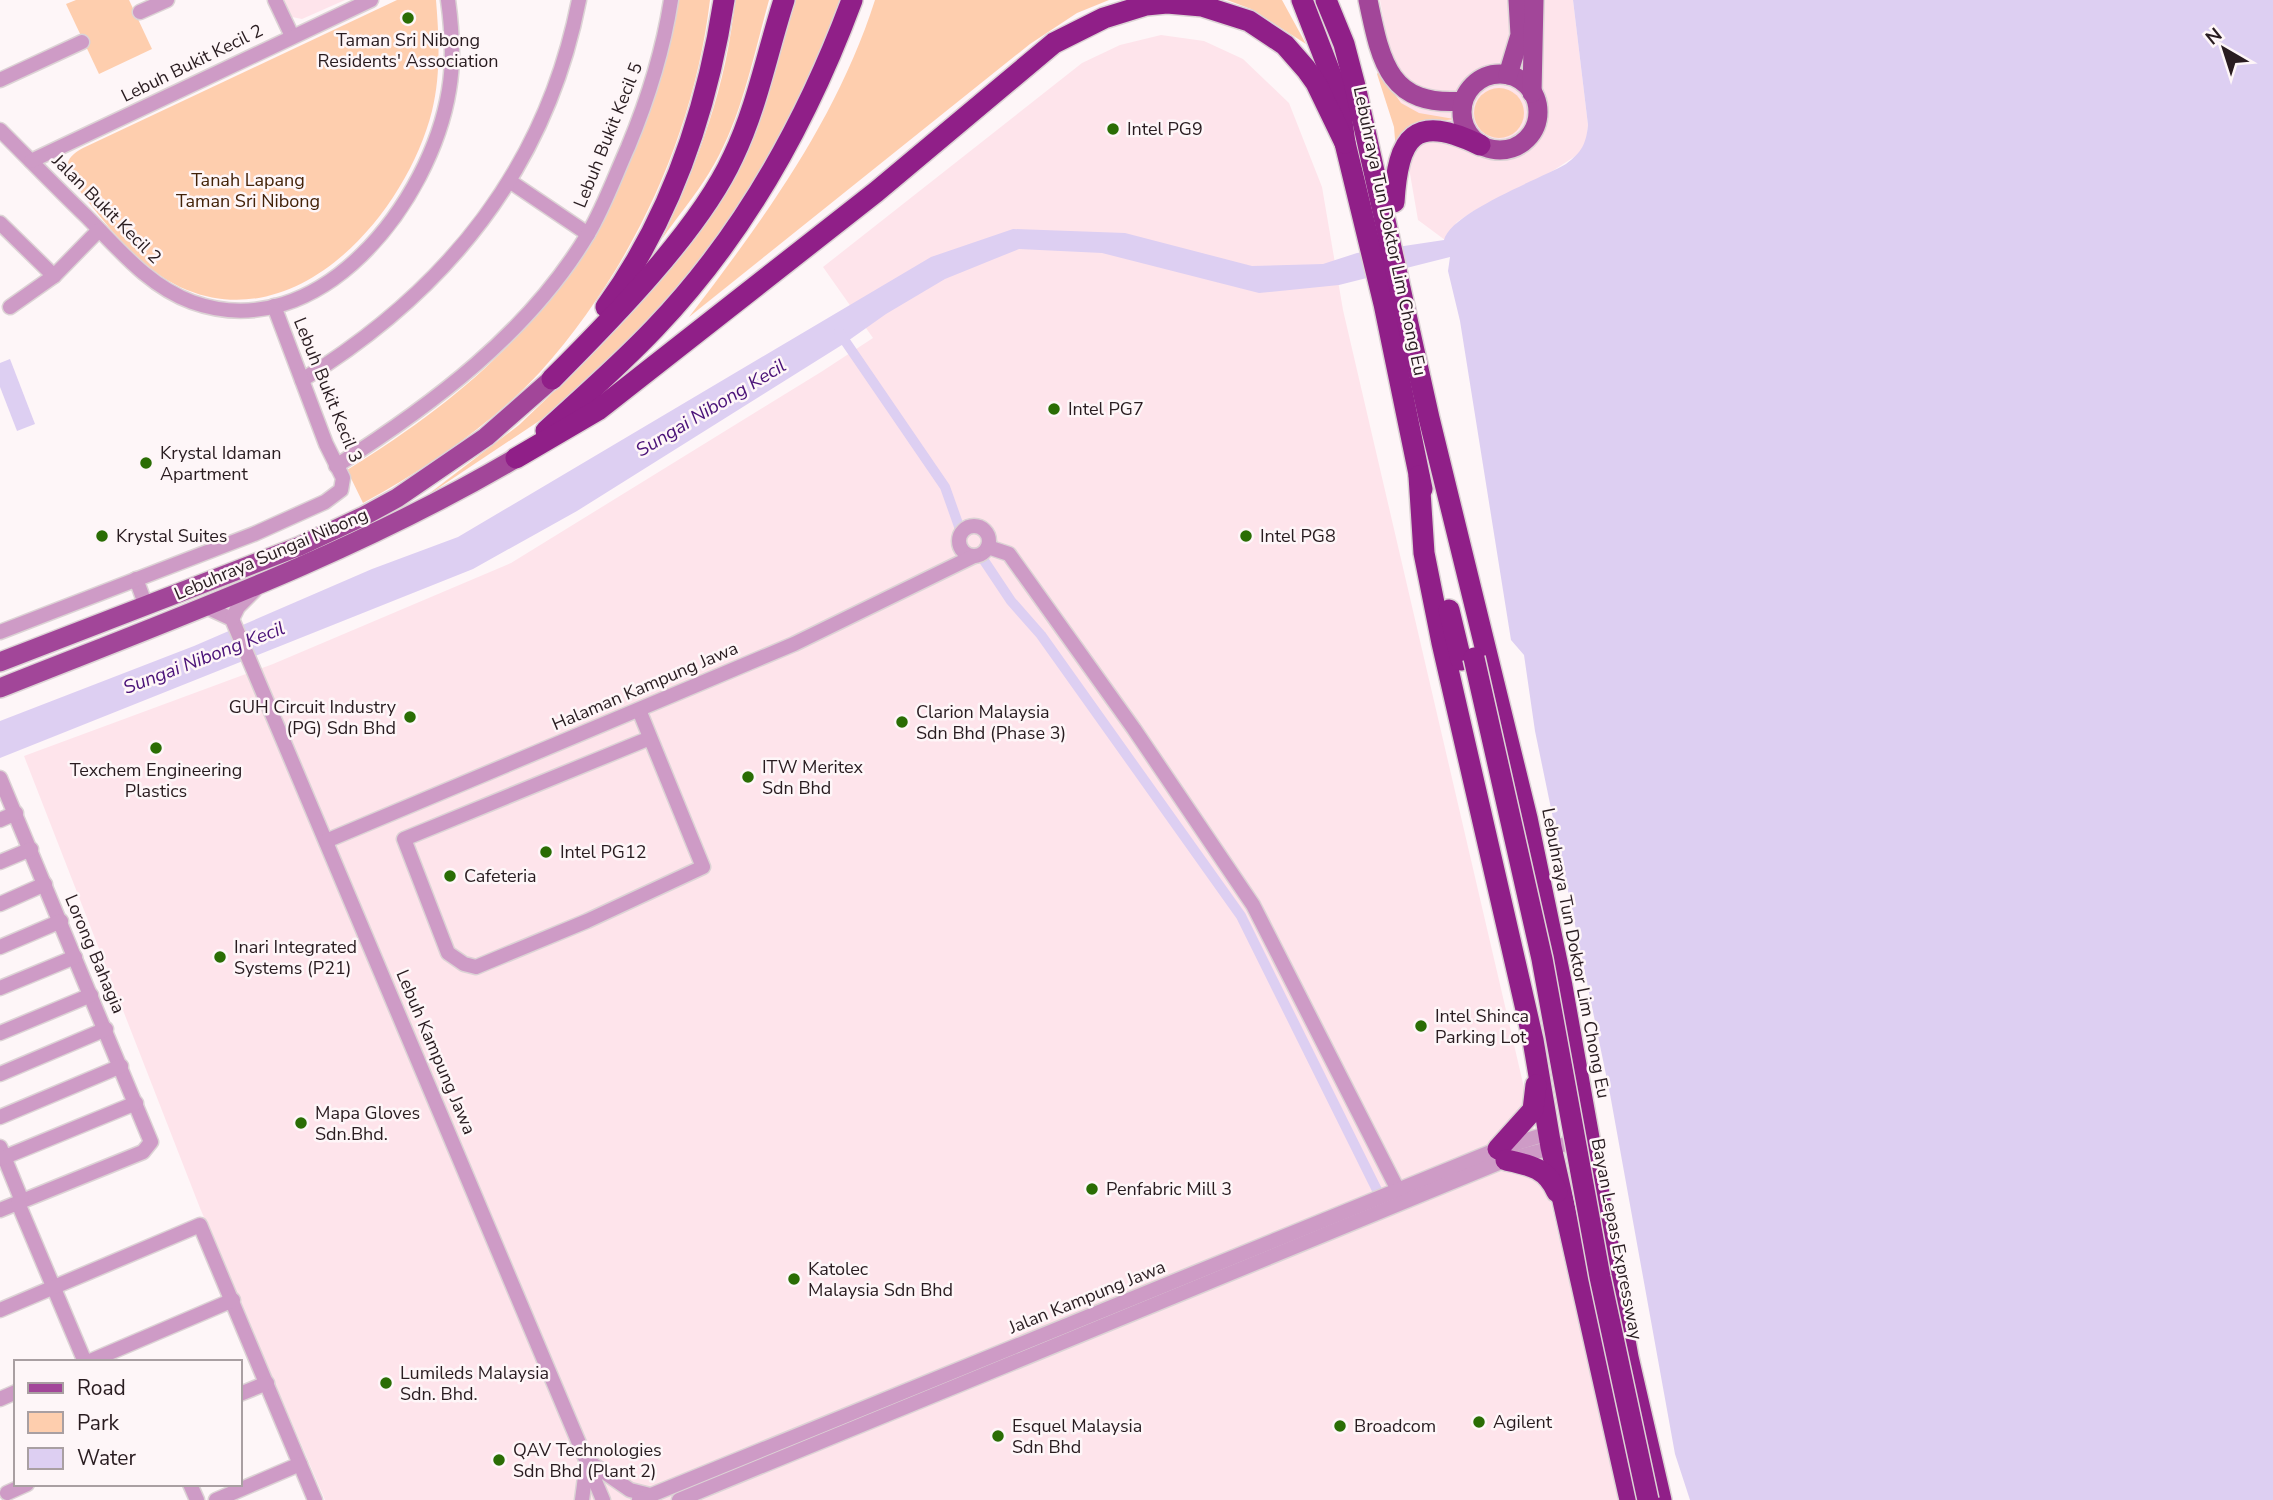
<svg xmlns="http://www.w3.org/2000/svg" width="2273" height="1500" font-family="'Nunito Sans',sans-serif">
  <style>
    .built { fill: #fee4eb }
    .green { fill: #feceae }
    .water { fill: #ddcff2 }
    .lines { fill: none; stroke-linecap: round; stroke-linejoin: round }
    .canal { stroke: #ddcff2; stroke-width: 10 }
    .minor-casing { stroke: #dcd3d5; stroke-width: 17 }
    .major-casing { stroke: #dcd3d5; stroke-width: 22 }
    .highway-casing { stroke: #dcd3d5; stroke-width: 24 }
    .minor { stroke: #ce9bc6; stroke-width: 14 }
    .major { stroke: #a24699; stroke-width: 19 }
    .highway { stroke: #901f88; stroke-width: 21 }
    .highway-bridge-casing { stroke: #dcd3d5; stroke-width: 24; stroke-linecap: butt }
    .highway-bridge { stroke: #901f88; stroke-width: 21 }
    .poi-dot { fill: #2a6d04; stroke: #fef6f8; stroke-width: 2.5 }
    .labels { text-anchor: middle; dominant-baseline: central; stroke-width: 5; stroke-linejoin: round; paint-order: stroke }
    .poi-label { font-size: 18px; fill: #291c20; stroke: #fef6f8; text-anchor: start }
    .street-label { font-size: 18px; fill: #291c20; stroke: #fef6f8 }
    .park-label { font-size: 18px; fill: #432208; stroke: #fef6f8 }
    .water-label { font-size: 19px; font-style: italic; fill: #4a1278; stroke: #fef6f8 }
  </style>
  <rect width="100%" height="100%" fill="#fef6f8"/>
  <g class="built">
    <path d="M284,0H345L302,19L292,17Z"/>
    <path d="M1380,0H1573L1588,125L1586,143L1580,153L1542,178L1472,212L1457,222L1445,240L1418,220Z"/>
    <path d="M1161,35L1204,41L1243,59L1289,103L1322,187L1343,310L1620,1500H325L200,1208L24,756L273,664L511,563L821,372L873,338L823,267L1082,63L1120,45Z"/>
  </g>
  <g class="green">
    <path d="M76,0H129L152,49L99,74L66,4Z"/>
    <path d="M397,0H436C439,37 441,74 432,111C407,211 301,336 187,290C139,271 100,217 69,177C64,162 70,155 83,148Z"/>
    <path d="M677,0H710C694,135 632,269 541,371C492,424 426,469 363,503L347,470C489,382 577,295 639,138C657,93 673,48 677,0Z"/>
    <path d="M735,0H769C753,57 741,122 709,173C695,196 677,217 662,239C698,162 727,85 735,0Z"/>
    <path d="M794,0H843L813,77L751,190L688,277L624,350L551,413L422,499L519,425L586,361L639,300L734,177L753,138L777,65Z"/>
    <path d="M875,0H1109L1077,13L1030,44L689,317C764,219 837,119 875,0Z"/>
    <path d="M1227,0H1282L1306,44L1251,9Z"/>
    <path d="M1379,71L1401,103L1419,113L1454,119L1440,121L1396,152L1394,127L1377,74Z"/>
    <circle cx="1499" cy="113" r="25"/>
  </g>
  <g class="water">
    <path d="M1573,0H2273V1500H1690L1675,1454L1610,1094L1535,731L1524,655L1511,640L1460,321L1448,271L1450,257L1339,285L1259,293L1102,253L1019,249L945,279L886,314L845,343L577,511L473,569L0,758V721L194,646L372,569L458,537L931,257L1013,229L1125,233L1252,266L1323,264L1357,253L1444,240C1451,212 1540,179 1566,164C1582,152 1586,144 1588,125Z"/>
    <path d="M10,359L35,424L17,431L0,387V363Z"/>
  </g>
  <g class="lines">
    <g class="canal">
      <path d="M839,332L945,487L961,532"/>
      <path d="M981,556L1011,601L1041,635L1241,916L1377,1190"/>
    </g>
    <g class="minor-casing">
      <g id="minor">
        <path d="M275,0L292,36"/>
        <path d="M140,12L167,0"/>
        <path d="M0,80L82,42"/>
        <path d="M0,130C29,159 57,188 86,216C118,248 148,286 192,302C320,348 431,201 449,90C454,61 452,29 448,0"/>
        <path d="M31,161L371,0"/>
        <path d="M511,182L588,234"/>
        <path d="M0,223L54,276"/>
        <path d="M10,307L54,276L99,230"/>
        <path d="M302,380C447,291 546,169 579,0"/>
        <path d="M336,466C432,405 529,333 588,234C604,207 615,176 628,147C648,99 663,52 671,0"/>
        <circle cx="974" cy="541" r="15"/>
        <path d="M988,547L1009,554L1134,729L1253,905L1399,1192"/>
        <path d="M136,579L146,606"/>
        <path d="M206,607L232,619L603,1500"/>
        <path d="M232,619L238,607L255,590"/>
        <path d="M0,632L254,534L325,502L341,490L343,478L326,444L274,306"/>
        <path d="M639,710L703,867L587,921L476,967L464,964L448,953L404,839L650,738"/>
        <path d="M0,778L151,1142L143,1152L0,1210"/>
        <path d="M0,820L16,813"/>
        <path d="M326,841L794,644L974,556"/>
        <path d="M0,862L31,849"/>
        <path d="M0,904L45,884"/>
        <path d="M0,947L61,921"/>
        <path d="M0,988L75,957"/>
        <path d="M0,1033L91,995"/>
        <path d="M0,1074L106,1029"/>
        <path d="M0,1117L121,1066"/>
        <path d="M0,1147L22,1201"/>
        <path d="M0,1159L136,1103"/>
        <path d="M18,1203L85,1362"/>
        <path d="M0,1310L200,1225L315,1500"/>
        <path d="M88,1362L233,1300"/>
        <path d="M240,1394L267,1383"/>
        <path d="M0,1399L16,1392"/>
        <path d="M588,1461L630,1490L650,1495"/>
        <path d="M190,1484L197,1500"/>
        <path d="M7,1493L27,1484"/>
        <path d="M216,1500L300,1464"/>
        <path d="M582,1500L587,1462"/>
        <path d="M639,1500L1498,1149L1549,1133"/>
        <path d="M679,1500L1506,1160L1581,1140"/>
      </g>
    </g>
    <g class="major-casing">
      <g id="major">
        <path d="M1368,0C1381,63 1389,107 1463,101"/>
        <circle cx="1500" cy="112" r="38"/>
        <path d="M1508,75L1520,35L1518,0"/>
        <path d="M1532,93L1534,0"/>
        <path d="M0,662L300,546L364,516L397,498L486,437L552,379"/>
        <path d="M0,688C176,618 353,554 516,458"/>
      </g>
    </g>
    <g class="highway-casing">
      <g id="highway">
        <path d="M1302,0L1338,93L1345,143L1384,304L1422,489"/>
        <path d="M1326,0L1344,44L1355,86L1429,418L1527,818L1562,986L1628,1357L1661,1500"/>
        <path d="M1394,202C1398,136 1414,113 1480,145"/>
        <path d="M606,307C672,216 707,110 724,0"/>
        <path d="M552,379C610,321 699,231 733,157C757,107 767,53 784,0"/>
        <path d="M546,431C583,397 621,364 655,328C745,234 807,121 852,0"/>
        <path d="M516,458L598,410L876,192L1054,43L1104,18L1146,5L1167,3L1202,6L1249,21L1285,45L1306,69L1316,83L1345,143"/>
        <path d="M1419,476L1424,553L1442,643L1533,1040L1551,1147L1630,1500"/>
        <path d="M1449,610L1461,660"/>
        <path d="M1498,1149L1533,1110L1536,1085"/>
        <path d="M1506,1160C1530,1165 1547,1168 1557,1192"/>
      </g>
    </g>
    <use href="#minor" class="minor"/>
    <use href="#major" class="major"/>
    <use href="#highway" class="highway"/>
    <g class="highway-bridge-casing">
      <path id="highway-bridge" d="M1474,658L1542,959L1600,1277L1648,1500"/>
    </g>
    <use href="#highway-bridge" class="highway-bridge"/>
  </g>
  <g class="poi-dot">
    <circle cx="408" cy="18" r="7"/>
    <circle cx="1113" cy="129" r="7"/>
    <circle cx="1054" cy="409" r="7"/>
    <circle cx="146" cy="463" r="7"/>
    <circle cx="102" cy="536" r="7"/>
    <circle cx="1246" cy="536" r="7"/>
    <circle cx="410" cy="717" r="7"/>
    <circle cx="902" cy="722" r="7"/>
    <circle cx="156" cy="748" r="7"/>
    <circle cx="748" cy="777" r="7"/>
    <circle cx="546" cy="852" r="7"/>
    <circle cx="450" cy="876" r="7"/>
    <circle cx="220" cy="957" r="7"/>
    <circle cx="1421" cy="1026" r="7"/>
    <circle cx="301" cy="1123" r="7"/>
    <circle cx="1092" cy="1189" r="7"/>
    <circle cx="794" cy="1279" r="7"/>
    <circle cx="386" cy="1383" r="7"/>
    <circle cx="1479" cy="1422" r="7"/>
    <circle cx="1340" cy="1426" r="7"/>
    <circle cx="998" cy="1436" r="7"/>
    <circle cx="499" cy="1460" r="7"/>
  </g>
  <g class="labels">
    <g class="poi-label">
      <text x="408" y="40" text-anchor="middle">Taman Sri Nibong<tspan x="408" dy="21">Residents' Association</tspan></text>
      <text x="1127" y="129">Intel PG9</text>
      <text x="1068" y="409">Intel PG7</text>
      <text x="160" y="453">Krystal Idaman<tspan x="160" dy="21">Apartment</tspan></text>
      <text x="116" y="536">Krystal Suites</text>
      <text x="1260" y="536">Intel PG8</text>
      <text x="396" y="707" text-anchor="end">GUH Circuit Industry<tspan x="396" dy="21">(PG) Sdn Bhd</tspan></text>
      <text x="916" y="712">Clarion Malaysia<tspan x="916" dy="21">Sdn Bhd (Phase 3)</tspan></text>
      <text x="762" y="767">ITW Meritex<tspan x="762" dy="21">Sdn Bhd</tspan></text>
      <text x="156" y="770" text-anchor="middle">Texchem Engineering<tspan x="156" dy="21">Plastics</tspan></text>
      <text x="560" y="852">Intel PG12</text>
      <text x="464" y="876">Cafeteria</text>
      <text x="234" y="947">Inari Integrated<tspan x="234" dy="21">Systems (P21)</tspan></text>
      <text x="1435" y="1016">Intel Shinca<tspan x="1435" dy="21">Parking Lot</tspan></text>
      <text x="315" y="1113">Mapa Gloves<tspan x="315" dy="21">Sdn.Bhd.</tspan></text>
      <text x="1106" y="1189">Penfabric Mill 3</text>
      <text x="808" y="1269">Katolec<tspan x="808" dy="21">Malaysia Sdn Bhd</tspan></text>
      <text x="400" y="1373">Lumileds Malaysia<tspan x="400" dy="21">Sdn. Bhd.</tspan></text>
      <text x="1493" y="1422">Agilent</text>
      <text x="1012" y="1426">Esquel Malaysia<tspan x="1012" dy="21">Sdn Bhd</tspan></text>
      <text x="1354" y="1426">Broadcom</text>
      <text x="513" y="1450">QAV Technologies<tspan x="513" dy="21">Sdn Bhd (Plant 2)</tspan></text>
    </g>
    <g class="street-label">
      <text transform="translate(192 63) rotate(-26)">Lebuh Bukit Kecil 2</text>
      <text transform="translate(608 135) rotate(-68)">Lebuh Bukit Kecil 5</text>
      <text transform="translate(107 209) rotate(45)">Jalan Bukit Kecil 2</text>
      <text transform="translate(1390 231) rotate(78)">Lebuhraya Tun Doktor Lim Chong Eu</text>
      <text transform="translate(328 390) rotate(68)">Lebuh Bukit Kecil 3</text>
      <text transform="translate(271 554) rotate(-23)">Lebuhraya Sungai Nibong</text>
      <text transform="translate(645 686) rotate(-23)">Halaman Kampung Jawa</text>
      <text transform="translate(1576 953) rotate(79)">Lebuhraya Tun Doktor Lim Chong Eu</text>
      <text transform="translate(95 954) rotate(67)">Lorong Bahagia</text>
      <text transform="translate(436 1052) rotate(67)">Lebuh Kampung Jawa</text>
      <text transform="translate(1617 1239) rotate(79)">Bayan Lepas Expressway</text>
      <text transform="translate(1087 1297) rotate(-22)">Jalan Kampung Jawa</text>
    </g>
    <g class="park-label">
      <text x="248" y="180">Tanah Lapang<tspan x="248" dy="21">Taman Sri Nibong</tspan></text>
    </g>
    <g class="water-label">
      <text transform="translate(711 408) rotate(-31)">Sungai Nibong Kecil</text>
      <text transform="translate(204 658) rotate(-21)">Sungai Nibong Kecil</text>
    </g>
  </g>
  <rect x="14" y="1360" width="228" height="126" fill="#fef6f8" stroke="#a99fa2" stroke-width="2"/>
  <rect x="28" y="1383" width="35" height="10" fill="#a24699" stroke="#a99fa2" stroke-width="2"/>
  <text x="77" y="1395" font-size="21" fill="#291c20">Road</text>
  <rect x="28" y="1412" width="35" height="21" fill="#feceae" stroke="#a99fa2" stroke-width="2"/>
  <text x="77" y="1430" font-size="21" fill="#291c20">Park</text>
  <rect x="28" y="1448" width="35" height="21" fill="#ddcff2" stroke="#a99fa2" stroke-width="2"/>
  <text x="77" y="1465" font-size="21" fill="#291c20">Water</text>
  <g transform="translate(2224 49) rotate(321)" stroke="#fef6f8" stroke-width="5" paint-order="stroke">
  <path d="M0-5L12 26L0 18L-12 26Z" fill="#291c20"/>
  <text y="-10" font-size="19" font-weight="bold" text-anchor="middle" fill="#291c20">N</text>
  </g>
</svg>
